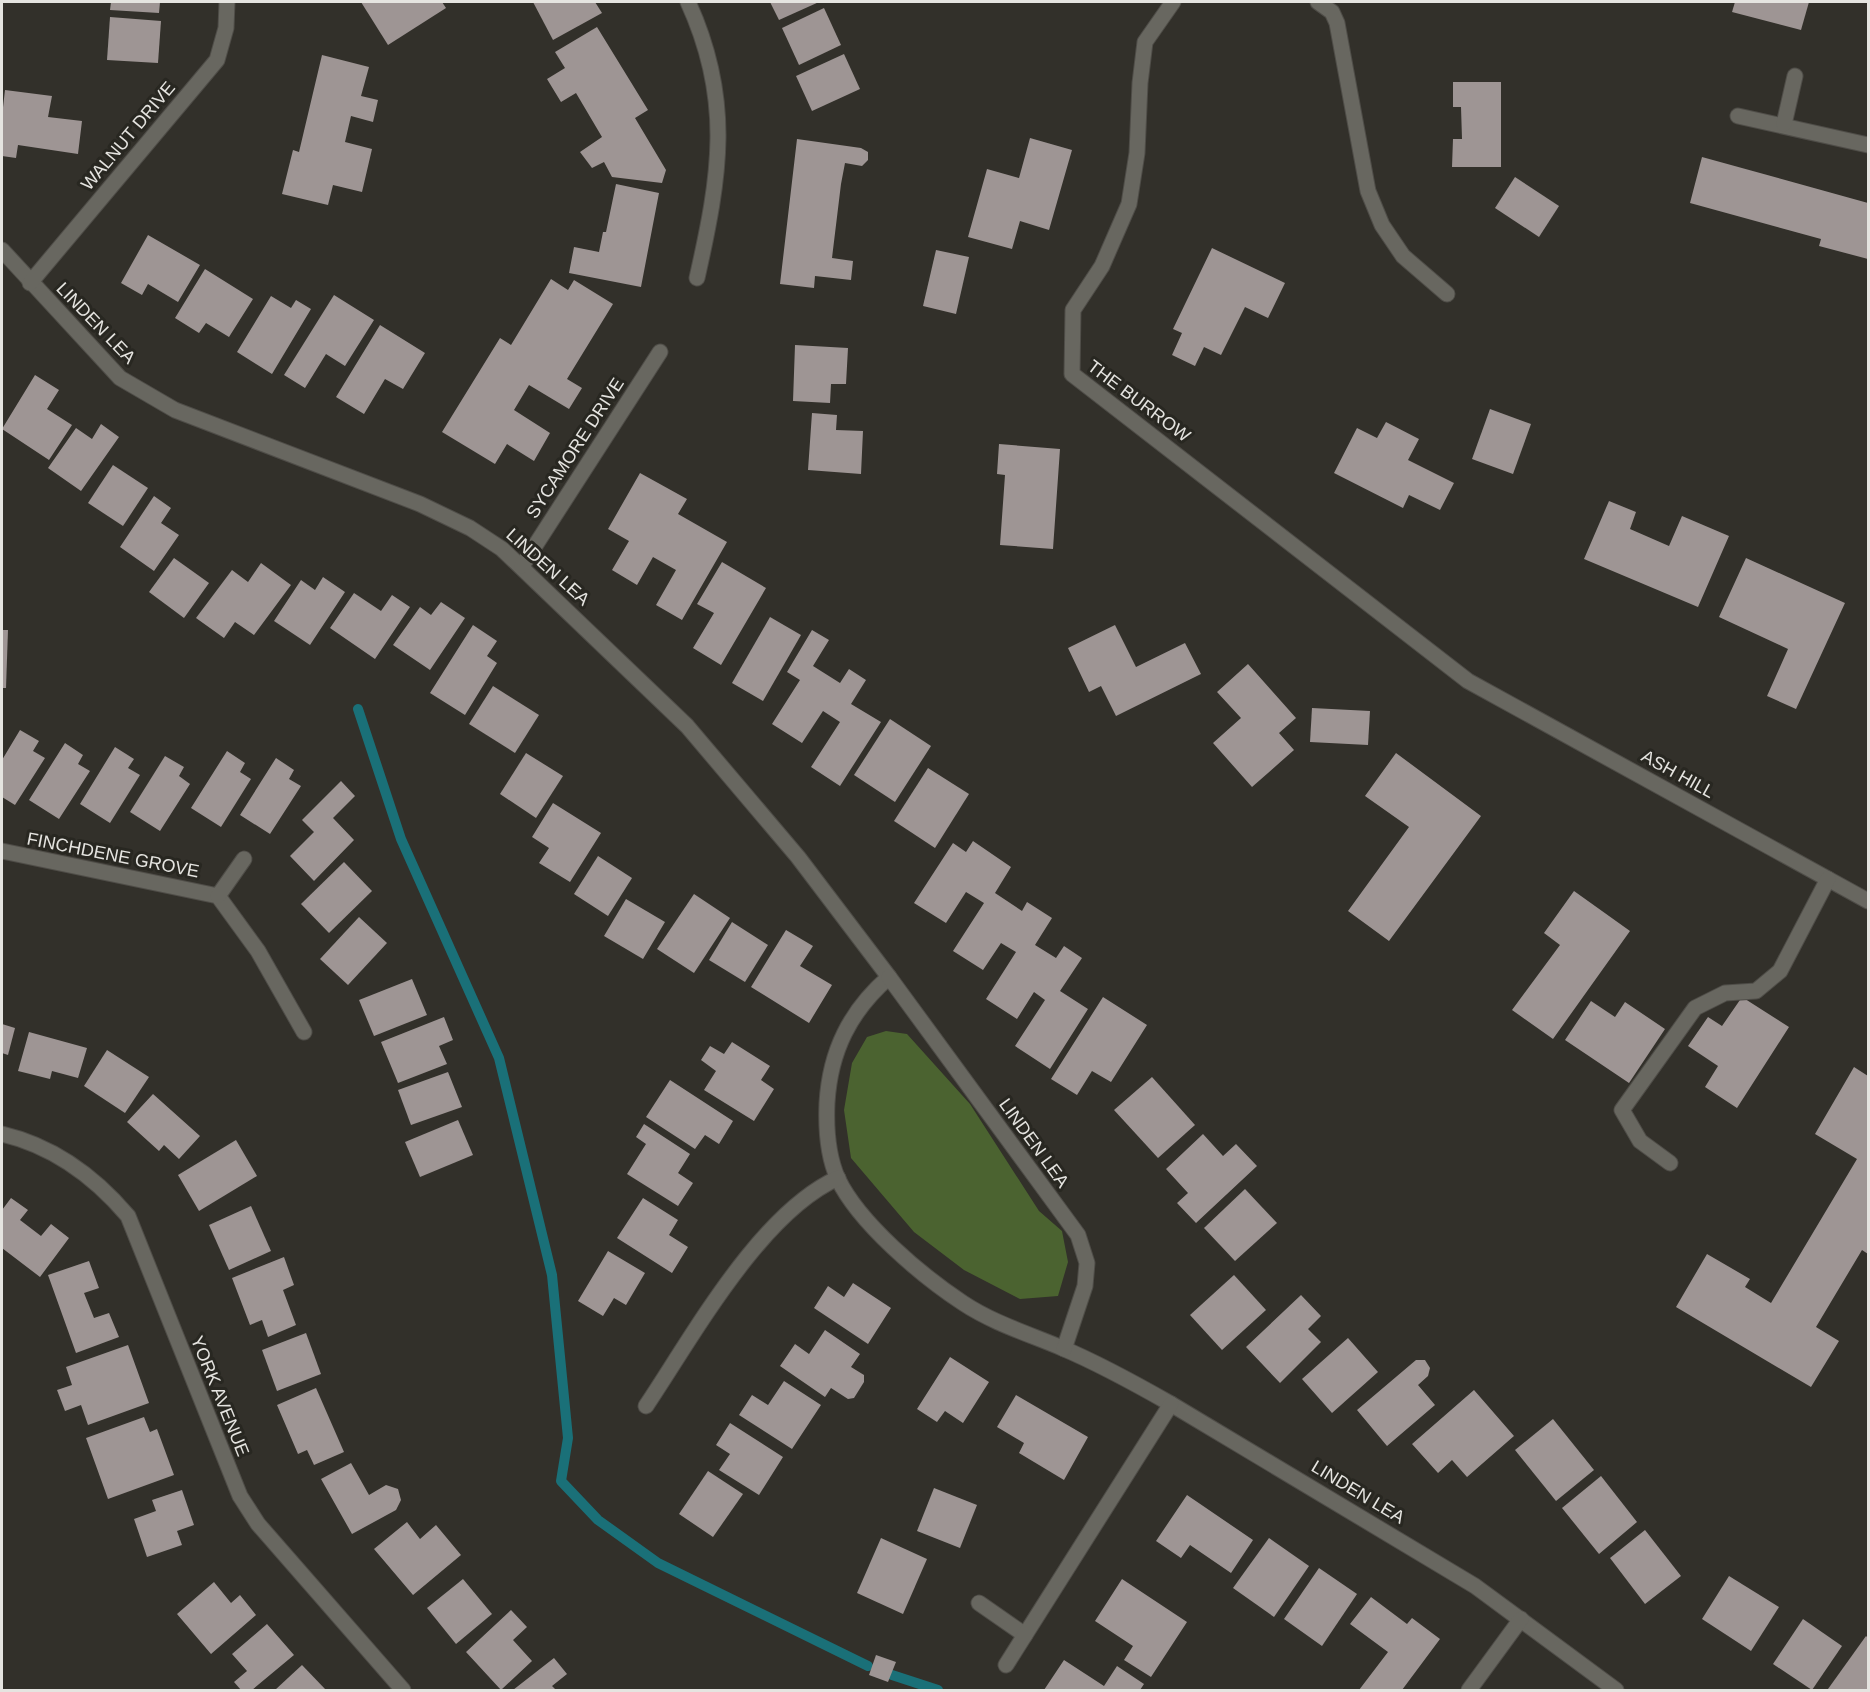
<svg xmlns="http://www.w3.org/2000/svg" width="1870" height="1692" font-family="Helvetica,sans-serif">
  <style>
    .green { fill: #4b6330 }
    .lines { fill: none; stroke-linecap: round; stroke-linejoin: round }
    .stream { stroke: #1a7078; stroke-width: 10 }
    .building { fill: #9e9594 }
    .minor-casing { stroke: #4f4d48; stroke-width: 17 }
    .minor { stroke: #686760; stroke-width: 15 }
    .labels { text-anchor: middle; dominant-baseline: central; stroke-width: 6; stroke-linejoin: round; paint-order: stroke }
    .street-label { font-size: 18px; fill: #e5e4e0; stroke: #282721 }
  </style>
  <rect width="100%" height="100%" fill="#32302a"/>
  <path class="green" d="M886,1031L907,1034L970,1104L1039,1211L1062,1231L1068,1262L1058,1296L1020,1299L964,1270L914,1232L851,1158L844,1110L852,1063L867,1037Z"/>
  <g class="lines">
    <g class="stream">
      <path d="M358,709L401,839L499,1058L552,1275L568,1438L561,1481L598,1520L658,1563L868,1666"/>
      <path d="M892,1675L938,1690"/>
    </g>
  </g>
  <g class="building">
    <path d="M111,2H160L159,13L110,10Z"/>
    <path d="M361,2H442L446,8L388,45Z"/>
    <path d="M533,2H595L602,13L553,40Z"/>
    <path d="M770,2H819L779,20Z"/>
    <path d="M1735,2H1809L1801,30L1732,12Z"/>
    <path d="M824,8L841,45L799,65L782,28Z"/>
    <path d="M110,17L161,21L158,63L107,60Z"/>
    <path d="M597,27L648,110L635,118L666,170L662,183L612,177L604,162L592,168L580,152L602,137L576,93L561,102L547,79L565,68L555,52Z"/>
    <path d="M844,54L860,89L812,111L796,76Z"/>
    <path d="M322,55L369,67L361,96L378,100L373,122L351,116L345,142L372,149L362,192L333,185L328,205L282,194L293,150L299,152Z"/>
    <path d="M1453,82H1501V167H1452L1453,139H1462L1461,107H1453Z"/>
    <path d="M5,90L52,96L48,117L82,121L78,154L18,145L16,158L2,156V116Z"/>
    <path d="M1030,138L1072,150L1049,230L1020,221L1012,249L968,237L987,169L1019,178Z"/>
    <path d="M797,139L861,148L868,152V160L862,166L845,163L841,184L832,258L853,261L851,280L815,276L814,288L780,284Z"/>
    <path d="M1702,157L1868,203V259L1819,246L1821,239L1690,203Z"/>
    <path d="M1515,177L1559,206L1539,237L1495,208Z"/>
    <path d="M616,184L659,193L641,287L569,273L574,247L599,252L603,232H606Z"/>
    <path d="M148,235L200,265L178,302L148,284L142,295L121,283Z"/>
    <path d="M1212,248L1285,283L1268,318L1245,307L1221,355L1204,347L1195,366L1172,355L1182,333L1173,329Z"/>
    <path d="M936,250L969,257L956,314L923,306Z"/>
    <path d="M205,269L253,299L229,337L206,323L199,333L175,318Z"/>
    <path d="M551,279L568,290L574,280L613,304L567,379L582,388L569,409L529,385L514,410L550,433L534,461L507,444L495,464L442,432L500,338L511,345Z"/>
    <path d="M334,295L374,320L345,366L326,354L305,388L284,375Z"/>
    <path d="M271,296L291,308L296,300L311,309L272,374L237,352Z"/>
    <path d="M380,325L425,353L403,389L385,379L364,414L336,397Z"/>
    <path d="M795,345L848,348L846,384H831L830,403L793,401Z"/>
    <path d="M35,375L59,390L47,409L72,425L49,460L2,429Z"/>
    <path d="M1490,409L1531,424L1513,474L1472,459Z"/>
    <path d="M812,413L837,415L836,430L863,431L861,474L808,470Z"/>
    <path d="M1386,422L1419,439L1408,460L1454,483L1440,510L1409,495L1403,508L1334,473L1357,428L1377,438Z"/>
    <path d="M101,424L119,437L81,491L48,468L76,428L92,439Z"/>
    <path d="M999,444L1060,449L1053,549L1000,545L1005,475L997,474Z"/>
    <path d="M113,465L148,488L123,526L88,503Z"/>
    <path d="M640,473L687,499L678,514L727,542L682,620L656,605L676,570L653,557L637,585L612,570L629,541L608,529Z"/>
    <path d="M154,496L171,508L161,523L179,535L154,571L120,547Z"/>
    <path d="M1609,501L1636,512L1630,529L1669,546L1682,516L1729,536L1698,607L1584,559Z"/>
    <path d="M174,558L209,583L184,618L149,592Z"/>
    <path d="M1746,558L1845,603L1796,709L1767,696L1788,649L1719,617Z"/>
    <path d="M722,562L766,588L721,665L693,648L714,613L697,604Z"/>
    <path d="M261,563L291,585L254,635L235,622L224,638L196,618L232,570L248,582Z"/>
    <path d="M323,577L345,592L310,645L274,621L301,580L315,590Z"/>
    <path d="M354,593L381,611L392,595L410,607L375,659L330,628Z"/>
    <path d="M441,602L465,618L430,670L393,645L420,607L431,615Z"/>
    <path d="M770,617L801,635L763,701L732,683Z"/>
    <path d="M473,625L497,641L487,656L497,663L465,715L430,693Z"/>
    <path d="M1115,625L1136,667L1185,643L1201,674L1116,716L1101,686L1089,692L1068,648Z"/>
    <path d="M2,630H8L6,688H2Z"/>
    <path d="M812,630L829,640L813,666L840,683L849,669L866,680L851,704L881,722L840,786L811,767L840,722L823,711L802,743L772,724L800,680L787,672Z"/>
    <path d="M1248,664L1296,718L1279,733L1294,750L1252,787L1213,743L1241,718L1217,692Z"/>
    <path d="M493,686L539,715L515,753L469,724Z"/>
    <path d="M1312,708L1370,711L1368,745L1310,742Z"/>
    <path d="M890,719L931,746L895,802L854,775Z"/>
    <path d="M20,730L39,741L33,751L45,758L15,805L2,797V760Z"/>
    <path d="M65,743L83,755L78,764L90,771L59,819L29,800Z"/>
    <path d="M115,747L134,759L128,768L140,775L110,823L80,804Z"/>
    <path d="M227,751L245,763L240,772L251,779L221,827L191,808Z"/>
    <path d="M526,753L563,776L536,818L500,794Z"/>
    <path d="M1396,753L1481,816L1389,941L1348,911L1409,827L1365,796Z"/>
    <path d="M165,756L184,767L179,776L190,784L160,831L130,812Z"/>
    <path d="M276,758L294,770L289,779L301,786L270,834L240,815Z"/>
    <path d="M928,768L969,794L935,848L894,821Z"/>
    <path d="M341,781L355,796L333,818L354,840L314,881L290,856L314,832L302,820Z"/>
    <path d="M553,803L601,833L570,882L539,863L549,848L532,837Z"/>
    <path d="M973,841L1011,867L995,893L1022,911L1027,902L1052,918L1035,945L1056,958L1064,946L1082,958L1060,991L1088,1009L1050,1069L1015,1046L1045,1000L1034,992L1017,1019L986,999L1016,952L1001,943L983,970L953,951L984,903L966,892L946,923L914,903L953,843L966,852Z"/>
    <path d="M598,856L632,878L608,916L574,894Z"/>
    <path d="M344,862L372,891L329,933L301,904Z"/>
    <path d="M1574,891L1630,931L1553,1039L1512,1010L1560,945L1544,933Z"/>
    <path d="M694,894L730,918L694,973L657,949Z"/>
    <path d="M626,899L665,922L643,959L604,936Z"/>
    <path d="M359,917L387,943L348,985L320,959Z"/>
    <path d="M732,922L768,945L745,982L709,960Z"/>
    <path d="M786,930L813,946L800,966L832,985L809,1023L751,987Z"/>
    <path d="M412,979L427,1015L374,1036L359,1000Z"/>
    <path d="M1103,997L1147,1025L1111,1082L1092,1071L1077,1095L1051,1079Z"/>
    <path d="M1742,997L1789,1027L1737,1108L1705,1087L1718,1066L1688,1046L1708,1017L1722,1026Z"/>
    <path d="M1591,1001L1615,1017L1625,1002L1665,1029L1629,1083L1565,1040Z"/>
    <path d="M444,1017L453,1040L439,1046L447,1064L398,1083L381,1042Z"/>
    <path d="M2,1024L15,1028L8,1055L2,1053Z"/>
    <path d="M29,1032L87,1048L78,1078L52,1071L50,1079L18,1071Z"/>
    <path d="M732,1042L770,1066L761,1080L774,1089L754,1121L704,1090L716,1071L701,1060L710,1046L724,1054Z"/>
    <path d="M107,1050L149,1077L125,1113L84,1086Z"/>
    <path d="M1854,1067L1868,1076V1254L1862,1250L1816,1327L1839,1341L1811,1387L1676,1307L1707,1254L1750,1279L1745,1287L1771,1303L1857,1159L1815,1134Z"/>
    <path d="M448,1072L462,1107L411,1125L398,1090Z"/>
    <path d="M1152,1077L1195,1125L1158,1158L1114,1110Z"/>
    <path d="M670,1080L733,1121L719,1144L705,1135L695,1149L646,1117Z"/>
    <path d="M153,1094L200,1136L179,1159L164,1145L159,1151L127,1122Z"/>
    <path d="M458,1120L473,1155L420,1177L405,1142Z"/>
    <path d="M644,1124L690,1154L678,1173L693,1183L678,1206L627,1174L646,1144L636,1137Z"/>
    <path d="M1203,1134L1223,1156L1236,1144L1257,1166L1196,1223L1177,1203L1188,1193L1166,1169Z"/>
    <path d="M236,1140L257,1176L199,1211L178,1175Z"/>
    <path d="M1245,1189L1277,1223L1235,1261L1204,1228Z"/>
    <path d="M11,1198L28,1210L20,1220L41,1236L51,1224L69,1238L40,1277L2,1248V1210Z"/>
    <path d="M643,1198L678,1220L669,1235L688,1247L672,1273L617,1238Z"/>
    <path d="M251,1206L271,1251L229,1270L209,1225Z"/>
    <path d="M608,1251L645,1273L626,1305L614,1298L603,1316L578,1301Z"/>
    <path d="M284,1257L294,1285L283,1290L296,1325L268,1337L262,1320L250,1325L232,1278Z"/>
    <path d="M89,1261L99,1288L84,1293L94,1318L109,1313L119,1337L76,1353L48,1275Z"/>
    <path d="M1234,1275L1266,1310L1222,1350L1190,1315Z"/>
    <path d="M853,1283L891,1308L868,1344L814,1308L828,1286L844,1297Z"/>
    <path d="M1301,1295L1321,1316L1308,1329L1321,1342L1280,1383L1246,1347Z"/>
    <path d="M825,1330L860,1354L851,1367L864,1375V1382L854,1398L848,1399L831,1388L825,1397L780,1366L795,1344L809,1354Z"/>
    <path d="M306,1333L321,1374L277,1391L262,1350Z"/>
    <path d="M1348,1338L1378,1372L1332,1413L1302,1379Z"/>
    <path d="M128,1345L149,1403L88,1425L81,1405L65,1411L57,1390L72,1385L66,1367Z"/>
    <path d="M950,1357L989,1382L963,1423L945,1411L937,1422L917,1409Z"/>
    <path d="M1416,1360H1425L1430,1368L1428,1376L1418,1385L1435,1405L1387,1446L1357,1410Z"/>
    <path d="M784,1381L821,1405L792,1449L739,1415L752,1395L768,1405Z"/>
    <path d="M316,1388L344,1452L314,1465L307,1450L298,1454L277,1405Z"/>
    <path d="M1474,1390L1514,1436L1467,1477L1452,1460L1438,1473L1412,1444Z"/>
    <path d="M1016,1395L1088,1437L1064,1480L1019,1453L1024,1443L997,1427Z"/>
    <path d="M144,1417L150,1432L157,1429L174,1475L108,1499L86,1438Z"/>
    <path d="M1553,1419L1594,1470L1556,1501L1515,1450Z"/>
    <path d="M730,1423L783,1457L759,1495L719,1470L730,1454L716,1445Z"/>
    <path d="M351,1463L369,1495L386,1485L398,1489L401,1500L396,1510L352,1534L321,1479Z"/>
    <path d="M708,1471L743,1494L713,1537L679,1514Z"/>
    <path d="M1601,1476L1637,1522L1599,1554L1562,1508Z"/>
    <path d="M934,1488L977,1505L960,1548L917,1531Z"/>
    <path d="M182,1490L194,1525L177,1531L182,1545L147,1557L134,1519L156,1511L152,1500Z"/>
    <path d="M1187,1495L1253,1540L1231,1573L1190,1545L1181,1558L1156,1541Z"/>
    <path d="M407,1522L420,1539L436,1525L461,1555L413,1595L374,1549Z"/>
    <path d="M1645,1530L1681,1576L1645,1604L1610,1558Z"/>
    <path d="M881,1538L927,1559L903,1614L857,1593Z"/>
    <path d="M1269,1538L1309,1566L1274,1617L1233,1588Z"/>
    <path d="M1319,1568L1357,1594L1322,1646L1284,1619Z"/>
    <path d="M1729,1576L1779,1607L1751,1651L1702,1619Z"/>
    <path d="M463,1579L492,1614L456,1644L427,1608Z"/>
    <path d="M1122,1579L1187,1622L1151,1677L1124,1660L1133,1646L1095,1621Z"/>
    <path d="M214,1582L231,1603L240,1595L256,1615L211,1654L177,1614Z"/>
    <path d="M1371,1597L1407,1624L1412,1618L1440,1639L1402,1690H1359L1388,1652L1350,1624Z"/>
    <path d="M511,1610L527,1627L513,1640L532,1661L501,1690L466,1652Z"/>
    <path d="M1803,1619L1842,1646L1812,1690L1773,1664Z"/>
    <path d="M267,1624L294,1655L252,1690H241L234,1682L247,1671L232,1654Z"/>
    <path d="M1866,1636L1868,1638V1690H1831L1828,1689Z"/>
    <path d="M876,1655L896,1662L888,1682L869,1675Z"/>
    <path d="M554,1658L567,1674L552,1686L556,1690H513Z"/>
    <path d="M1064,1660L1104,1686L1117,1666L1144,1684L1140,1690H1044Z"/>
    <path d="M302,1665L326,1690H275Z"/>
  </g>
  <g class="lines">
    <g class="minor-casing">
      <g id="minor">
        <path d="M688,2C733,100 720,176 697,278"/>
        <path d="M1173,2L1145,42L1140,83L1137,153L1129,204L1102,266L1073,310L1072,374L1468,681L1868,901"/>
        <path d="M1318,2L1332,12L1337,23L1368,191L1382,225L1403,256L1447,294"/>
        <path d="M1738,116L1868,145"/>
        <path d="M1784,124L1795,76"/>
        <path d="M2,250L120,378L175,410L420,504L470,528L502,549L687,726L798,857L889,977C850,1011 830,1051 827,1103C826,1126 828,1157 838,1179C859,1223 922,1276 963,1303C993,1323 1029,1334 1062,1348C1100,1364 1136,1384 1171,1404L1475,1586L1616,1690"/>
        <path d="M30,283L217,60L226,28L227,2"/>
        <path d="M522,566L660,352"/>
        <path d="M2,851L218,896L258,951L304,1032"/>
        <path d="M218,896L244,859"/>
        <path d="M889,977L1078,1235L1087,1263L1085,1286L1064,1349"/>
        <path d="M2,1134C53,1146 94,1176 128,1216L240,1496L258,1524L403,1690"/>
        <path d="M1670,1163L1640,1141L1622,1110L1695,1008L1725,993L1756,991L1780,971L1828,879"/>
        <path d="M646,1406C693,1336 760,1213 838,1178"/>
        <path d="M979,1603L1025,1635"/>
        <path d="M1006,1665L1171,1404"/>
        <path d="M1469,1690L1521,1619"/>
      </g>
    </g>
    <use href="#minor" class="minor"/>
  </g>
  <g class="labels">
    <g class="street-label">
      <text transform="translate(128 136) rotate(-50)">WALNUT DRIVE</text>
      <text transform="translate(96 323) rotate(46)">LINDEN LEA</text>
      <text transform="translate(1139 401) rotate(37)">THE BURROW</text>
      <text transform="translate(575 448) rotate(-57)">SYCAMORE DRIVE</text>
      <text transform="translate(548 567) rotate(42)">LINDEN LEA</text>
      <text transform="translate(1678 774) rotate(29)">ASH HILL</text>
      <text transform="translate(113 855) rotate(11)">FINCHDENE GROVE</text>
      <text transform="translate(1034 1143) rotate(54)">LINDEN LEA</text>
      <text transform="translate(220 1396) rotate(68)">YORK AVENUE</text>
      <text transform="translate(1358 1492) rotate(31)">LINDEN LEA</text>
    </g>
  </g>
  <rect width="1870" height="1692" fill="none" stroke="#e5e4e0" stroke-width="6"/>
</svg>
